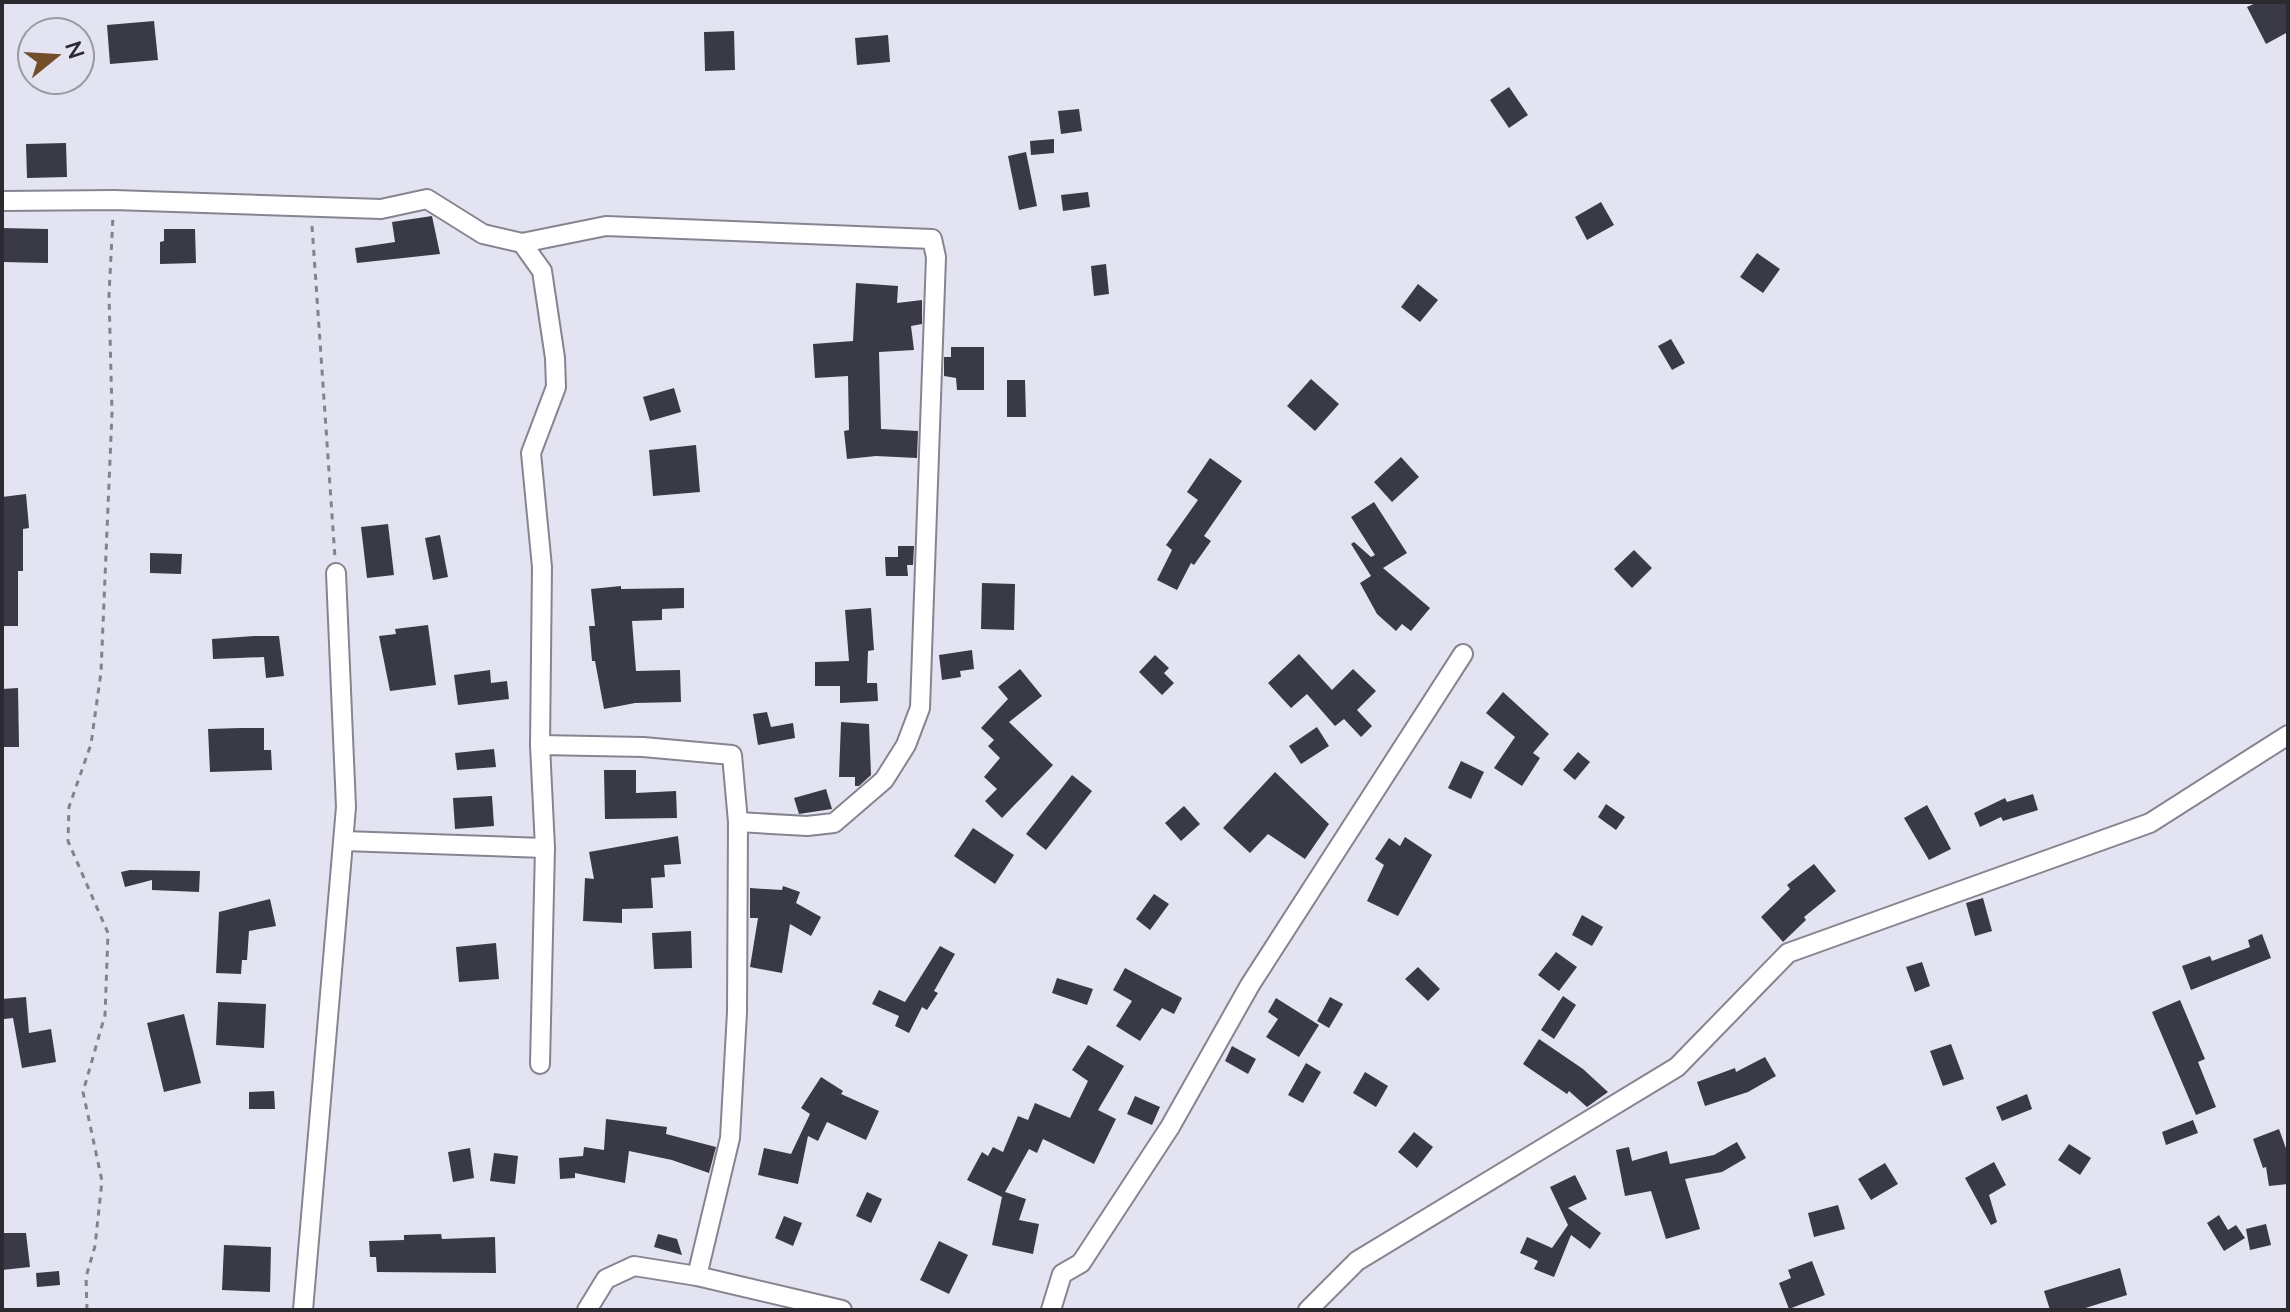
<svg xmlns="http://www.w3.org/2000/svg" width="2290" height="1312" font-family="Lato,sans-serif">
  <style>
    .building { fill: #3a3a46 }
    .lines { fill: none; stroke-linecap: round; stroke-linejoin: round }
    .minor-casing { stroke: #858592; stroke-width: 22 }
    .path { stroke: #83838d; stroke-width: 3; stroke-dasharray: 6 6; stroke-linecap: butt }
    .minor { stroke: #fff; stroke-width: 18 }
  </style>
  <rect width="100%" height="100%" fill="#e3e3f2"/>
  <g class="building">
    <path d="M2258,2H2288V32L2266,44L2247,7Z"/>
    <path d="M154,21L158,60L110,64L107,25Z"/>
    <path d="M734,31L735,70L705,71L704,32Z"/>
    <path d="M888,35L890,62L857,65L855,38Z"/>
    <path d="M1509,87L1528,115L1509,128L1490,100Z"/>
    <path d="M1079,109L1082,131L1061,134L1058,111Z"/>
    <path d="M1054,139V153L1031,155L1030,141Z"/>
    <path d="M66,143L67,177L27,178L26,144Z"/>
    <path d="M1026,152L1037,206L1019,210L1008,156Z"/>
    <path d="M1088,192L1090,207L1063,211L1061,195Z"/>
    <path d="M1601,202L1614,225L1587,240L1575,217Z"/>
    <path d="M432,216L440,254L357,263L355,248L395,242L392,222Z"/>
    <path d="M2,228L48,229V263L2,262Z"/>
    <path d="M164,229H195L196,263L160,264V242L164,241Z"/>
    <path d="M1757,253L1780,269L1763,293L1740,277Z"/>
    <path d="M1106,264L1109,294L1094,296L1091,266Z"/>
    <path d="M856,283L898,286L897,303L922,300V324L911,326L914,350L879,352L881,429L918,431L917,458L876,456L847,459L844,431L849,430L848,376L815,378L813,344L853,341Z"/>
    <path d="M1418,284L1438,300L1420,322L1401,307Z"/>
    <path d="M1671,339L1685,363L1672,370L1658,346Z"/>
    <path d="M951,347H984V390H957L956,378L944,376V357H951Z"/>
    <path d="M1311,379L1339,404L1315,431L1287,406Z"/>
    <path d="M1007,380H1025L1026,417H1007Z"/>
    <path d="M674,388L681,412L650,421L643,397Z"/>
    <path d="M696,445L700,492L653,496L649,450Z"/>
    <path d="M1401,457L1419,477L1392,502L1374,482Z"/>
    <path d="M1210,458L1242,481L1204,536L1211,541L1194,565L1191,563L1177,590L1157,580L1172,550L1166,545L1198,500L1187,492Z"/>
    <path d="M26,494L29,528L23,529V571H18V626H2V497Z"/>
    <path d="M1374,502L1407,553L1383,568L1430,608L1411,631L1402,624L1396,631L1377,614L1360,583L1371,576L1351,544L1354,542L1371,557L1375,555L1351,517Z"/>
    <path d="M388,524L394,575L367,578L361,527Z"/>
    <path d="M440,535L448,577L433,580L425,538Z"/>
    <path d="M898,546H914L913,565H907L908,576H886L885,557H898Z"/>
    <path d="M1634,550L1652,568L1632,588L1614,569Z"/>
    <path d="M150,553L182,554L181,574L150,573Z"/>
    <path d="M982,583L1015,584L1014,630L981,629Z"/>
    <path d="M621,586V589L684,588V608L662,609V620L632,621L636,671L680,670L681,702L635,703L604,709L595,661H592L589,626H595L591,589Z"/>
    <path d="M871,608L874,650L868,651L867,683H877L878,701L840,703V686H815V662L849,661L845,610Z"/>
    <path d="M428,625L436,685L390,691L379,636L396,634L395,629Z"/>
    <path d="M254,636H279L284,676L266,678L264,657L213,659L212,639Z"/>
    <path d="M972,650L974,669L960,671L961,677L942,680L939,655Z"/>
    <path d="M1299,654L1332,690L1353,669L1376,691L1357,710L1372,726L1361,737L1344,719L1335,726L1307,694L1291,708L1268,683Z"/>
    <path d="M1155,655L1169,668L1164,673L1174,683L1162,695L1139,672Z"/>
    <path d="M1020,669L1042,696L1009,722L1053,765L1002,818L985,801L997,789L984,777L1000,758L988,746L994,740L981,728L1008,699L998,687Z"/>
    <path d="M490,670L491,683L507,681L509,699L458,705L454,675Z"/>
    <path d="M18,688L19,747H2V689Z"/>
    <path d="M1503,692L1549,734L1533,753L1540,758L1522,786L1494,768L1515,737L1486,713Z"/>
    <path d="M767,712L771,727L793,723L795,738L758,745L753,714Z"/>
    <path d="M841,722L869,724L871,775L859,786H855V777H839Z"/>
    <path d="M1317,727L1329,746L1301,764L1289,746Z"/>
    <path d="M241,728H264V750H271L272,770L210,772L208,729Z"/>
    <path d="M494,749L496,767L457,770L455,753Z"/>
    <path d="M1578,752L1590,762L1575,780L1563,770Z"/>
    <path d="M1461,761L1484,772L1471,799L1448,788Z"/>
    <path d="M604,770H636V793L676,791L677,818L605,819Z"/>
    <path d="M1275,772L1329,824L1305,859L1268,834L1250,853L1223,828Z"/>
    <path d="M1072,775L1092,791L1046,850L1026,834Z"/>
    <path d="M826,789L832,809L799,814L794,798Z"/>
    <path d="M2033,794L2038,810L2003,821L2001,817L1980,827L1974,813L2005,798L2007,802Z"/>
    <path d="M492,796L494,826L455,829L453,798Z"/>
    <path d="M1606,804L1625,817L1616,830L1598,817Z"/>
    <path d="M1927,805L1951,849L1929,860L1904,818Z"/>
    <path d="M1184,806L1200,824L1181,841L1165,823Z"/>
    <path d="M973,828L1014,855L995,884L954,856Z"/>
    <path d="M678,836L681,864L664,865L665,877L651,878L653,908L622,909V923L583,921L585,878L594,879L589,852Z"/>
    <path d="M1405,837L1432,855L1398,916L1367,901L1384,865L1375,859L1389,838L1400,846Z"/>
    <path d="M1814,864L1836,891L1804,917L1806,920L1783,942L1761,917L1790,889L1787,885Z"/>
    <path d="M130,870L200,871L199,892L152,890V880L125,887L121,872Z"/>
    <path d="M783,886L800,892L796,903L821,917L811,936L790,924L782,973L750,967L758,918H750V888L782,890Z"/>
    <path d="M1154,894L1169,904L1150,930L1136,919Z"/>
    <path d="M1983,898L1992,931L1975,936L1966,903Z"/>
    <path d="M270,899L276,926L249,931L247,960H242L241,974L216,973L219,912Z"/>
    <path d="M1582,915L1603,927L1592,946L1572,935Z"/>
    <path d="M691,931L692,968L654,969L652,933Z"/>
    <path d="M2262,934L2271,958L2191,990L2182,966L2210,956L2212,961L2250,947L2248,940Z"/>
    <path d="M496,943L499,979L459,982L456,947Z"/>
    <path d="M940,946L955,954L934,991L938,993L927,1010L922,1007L909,1033L895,1026L899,1016L872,1004L879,990L905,1002Z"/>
    <path d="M1556,952L1577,967L1559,991L1538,975Z"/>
    <path d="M1922,962L1930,986L1915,992L1906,967Z"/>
    <path d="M1418,967L1440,989L1428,1001L1405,979Z"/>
    <path d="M1125,968L1182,998L1174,1014L1162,1008L1140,1041L1116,1026L1132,1001L1113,990Z"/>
    <path d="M1057,978L1093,989L1087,1005L1052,993Z"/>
    <path d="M1563,996L1576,1005L1554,1039L1541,1030Z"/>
    <path d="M26,997L29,1033L51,1029L56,1062L22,1068L13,1018L4,1019L2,999Z"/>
    <path d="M1330,997L1343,1004L1329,1028L1317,1021Z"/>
    <path d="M1276,998L1319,1025L1299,1057L1266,1037L1278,1019L1268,1012Z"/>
    <path d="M2180,1000L2205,1059L2198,1062L2216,1107L2196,1115L2152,1012Z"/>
    <path d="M218,1002L266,1004L264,1048L216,1045Z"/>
    <path d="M184,1014L201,1083L164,1092L147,1023Z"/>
    <path d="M1539,1039L1583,1069L1608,1092L1587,1107L1569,1091L1567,1094L1523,1064Z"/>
    <path d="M1951,1044L1964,1079L1943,1086L1930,1051Z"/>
    <path d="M1088,1045L1124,1066L1098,1110L1116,1119L1094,1164L1043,1139L1037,1153L1029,1149L1005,1192L1026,1199L1019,1220L1039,1224L1033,1254L992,1245L1002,1197L967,1180L982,1152L988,1156L993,1147L1003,1152L1018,1116L1028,1120L1035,1103L1070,1118L1088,1081L1072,1070Z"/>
    <path d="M1232,1046L1256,1059L1248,1074L1225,1061Z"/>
    <path d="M1765,1057L1776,1076L1748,1092L1705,1106L1697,1082L1735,1068L1736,1072Z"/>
    <path d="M1306,1063L1321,1072L1303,1103L1288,1095Z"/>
    <path d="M1365,1072L1388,1086L1376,1107L1353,1093Z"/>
    <path d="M821,1077L843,1091L841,1094L879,1111L866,1140L827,1122L818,1141L808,1136L798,1184L758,1175L764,1148L791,1154L810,1114L801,1108Z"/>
    <path d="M274,1091L275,1109H249V1092Z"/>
    <path d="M2027,1094L2032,1109L2002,1121L1996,1107Z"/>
    <path d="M1135,1096L1160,1107L1152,1125L1127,1114Z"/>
    <path d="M606,1119L667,1127L666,1134L716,1147L709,1173L672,1160L629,1151L625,1183L575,1173V1178L560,1179L559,1158L583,1156L584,1147L604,1150Z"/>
    <path d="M2193,1120L2198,1133L2166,1145L2162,1132Z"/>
    <path d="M2279,1129L2288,1154V1184L2269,1186L2266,1167L2263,1168L2253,1139Z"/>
    <path d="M1414,1132L1433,1147L1417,1168L1398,1152Z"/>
    <path d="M1737,1142L1746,1158L1722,1172L1685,1179L1700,1229L1666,1239L1651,1191L1625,1196L1616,1150L1629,1147L1632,1161L1667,1151L1670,1164L1714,1155Z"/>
    <path d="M2069,1144L2091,1158L2080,1175L2058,1160Z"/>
    <path d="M470,1148L474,1178L453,1182L448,1152Z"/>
    <path d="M494,1153L518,1156L515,1184L490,1181Z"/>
    <path d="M1994,1162L2006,1185L1989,1195L1997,1222L1991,1225L1965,1178Z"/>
    <path d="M1885,1163L1898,1184L1871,1200L1858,1179Z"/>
    <path d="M1575,1175L1587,1199L1568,1208L1601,1233L1590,1249L1571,1235L1554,1277L1534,1269L1538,1261L1520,1253L1527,1237L1552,1248L1568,1225L1550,1187Z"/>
    <path d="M867,1192L882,1199L871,1223L856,1216Z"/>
    <path d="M1838,1205L1845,1229L1814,1237L1808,1213Z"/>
    <path d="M2219,1215L2228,1230L2236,1225L2245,1238L2224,1251L2207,1223Z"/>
    <path d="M784,1216L802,1223L793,1246L775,1238Z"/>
    <path d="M2266,1224L2271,1245L2250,1250L2246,1229Z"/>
    <path d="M2,1233H26L30,1267L2,1270Z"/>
    <path d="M441,1234L442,1239L495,1237L496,1273L377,1272L376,1257H370L369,1241L404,1240V1235Z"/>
    <path d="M658,1234L677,1239L682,1255L654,1247Z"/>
    <path d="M939,1241L968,1255L949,1294L920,1280Z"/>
    <path d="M224,1245L271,1247L270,1292L222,1290Z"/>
    <path d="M1812,1261L1825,1295L1789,1309L1779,1283L1791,1278L1788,1270Z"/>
    <path d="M2120,1268L2127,1295L2079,1310H2050L2044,1291Z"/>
    <path d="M59,1271L60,1285L37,1287L36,1273Z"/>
  </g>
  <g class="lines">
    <g class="minor-casing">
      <g id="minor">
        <path d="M2,201L114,200L381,209L427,199L483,234L522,243L606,226L932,239L936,257L920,708L906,745L884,780L834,823L807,826L738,822"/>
        <path d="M522,243L542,271L555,358L556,387L531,453L542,567L540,745"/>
        <path d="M344,841L545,848L540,745L643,747L732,755L738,822L737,1012L730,1138L697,1276"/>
        <path d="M540,1064L545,848"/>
        <path d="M303,1310L346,807L336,573"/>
        <path d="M587,1310L606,1279L634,1266L697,1276L842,1310"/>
        <path d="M1051,1310L1062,1274L1081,1263L1170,1127L1250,985L1463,654"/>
        <path d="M1308,1310L1357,1261L1677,1067L1788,953L2150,823L2288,735"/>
      </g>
    </g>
    <g class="path">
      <path d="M312,226L335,558"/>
      <path d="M87,1310L86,1277L95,1246L102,1181L83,1092L105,1015L108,933L68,841L69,807L91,744L101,672L112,413L109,295L113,216"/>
    </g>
    <use href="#minor" class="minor"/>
  </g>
  <rect width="2290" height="1312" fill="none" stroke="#2a2a30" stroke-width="8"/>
  <g transform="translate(56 56) rotate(72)"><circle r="38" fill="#e3e3f2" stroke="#9999a4" stroke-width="2"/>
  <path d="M0-6L14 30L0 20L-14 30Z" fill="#744e2a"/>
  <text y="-12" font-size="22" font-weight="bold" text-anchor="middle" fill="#2a2a30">N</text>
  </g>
</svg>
